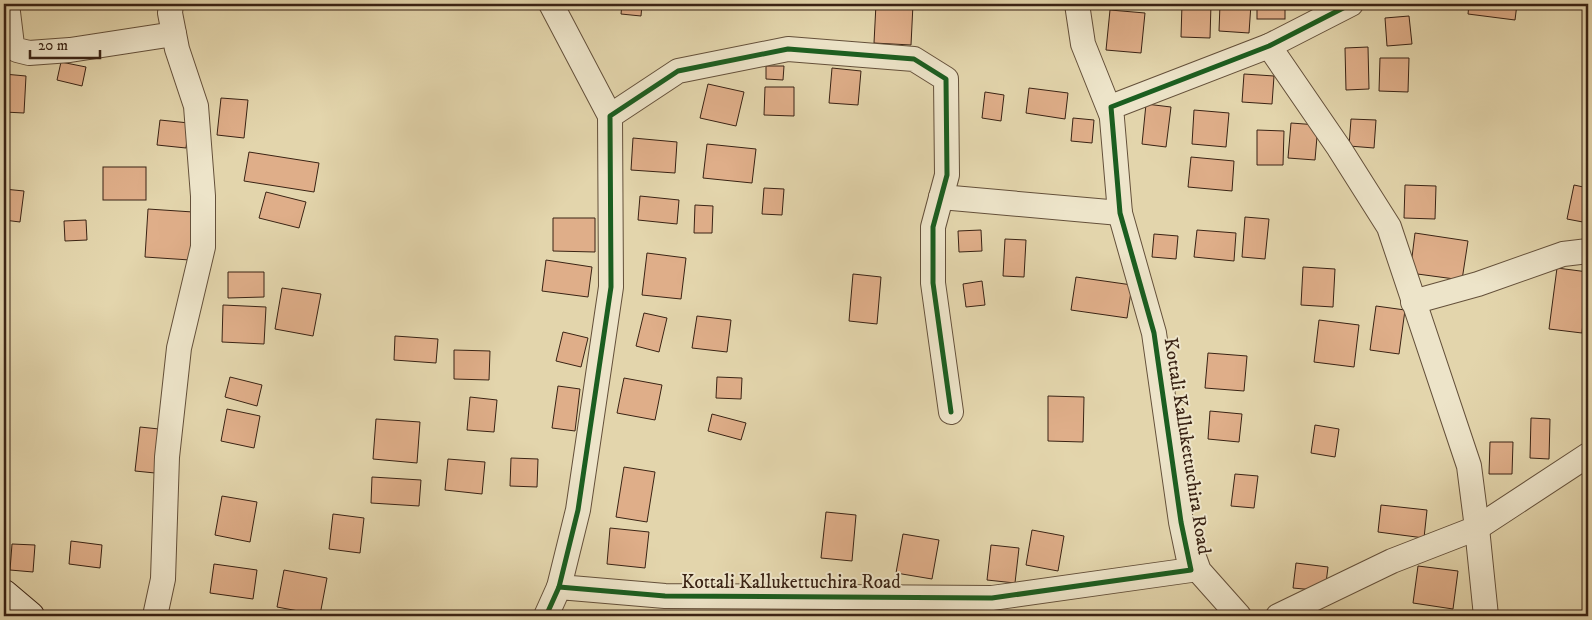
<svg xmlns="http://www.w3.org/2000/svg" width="1592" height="620" font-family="'IM FELL DW Pica',serif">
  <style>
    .building { fill: #dfae89; stroke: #3a2314 }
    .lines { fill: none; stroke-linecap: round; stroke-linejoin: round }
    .minor-casing { stroke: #64503a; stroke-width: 26 }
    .secondary-casing { stroke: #3a2314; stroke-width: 30 }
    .minor { stroke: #ede4c9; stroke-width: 24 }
    .secondary { stroke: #ede4c9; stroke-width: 28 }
    .cycleway-casing { stroke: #ede4c9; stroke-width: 8 }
    .cycleway { stroke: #1b5e20; stroke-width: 5 }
    .labels { text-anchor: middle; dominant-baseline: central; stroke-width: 4; stroke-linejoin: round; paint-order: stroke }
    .street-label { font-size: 19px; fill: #3a2314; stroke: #ede4c9 }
  </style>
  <rect width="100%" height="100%" fill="#e3d5ac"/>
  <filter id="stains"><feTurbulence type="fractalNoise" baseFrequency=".004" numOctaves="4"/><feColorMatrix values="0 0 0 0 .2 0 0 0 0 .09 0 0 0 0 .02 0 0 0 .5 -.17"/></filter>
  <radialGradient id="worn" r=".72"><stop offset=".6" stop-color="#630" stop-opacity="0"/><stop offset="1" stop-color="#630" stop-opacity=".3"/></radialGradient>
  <g class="building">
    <path d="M622,4H642L641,16L621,14Z"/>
    <path d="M876,4H913L911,45L874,43Z"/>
    <path d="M1182,4H1211L1210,38L1181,37Z"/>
    <path d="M1220,4H1251L1249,33L1219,31Z"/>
    <rect x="1257" y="4" width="28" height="15"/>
    <path d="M1469,4H1517L1515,20L1468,14Z"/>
    <path d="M1110,10L1145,13L1141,53L1106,50Z"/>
    <path d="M1409,16L1412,44L1387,46L1385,18Z"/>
    <path d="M1368,47L1369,89L1346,90L1345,48Z"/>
    <path d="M1380,58H1409L1408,92L1379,91Z"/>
    <path d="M61,62L86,67L82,86L57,80Z"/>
    <path d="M766,66H784L783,80L766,79Z"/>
    <path d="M832,68L861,71L858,105L829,103Z"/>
    <path d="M4,74L26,76L24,113L4,112Z"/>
    <path d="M1244,74L1274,76L1272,104L1242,102Z"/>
    <path d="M708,84L744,92L736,126L700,118Z"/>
    <path d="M765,87H794V116L764,115Z"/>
    <path d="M1029,88L1068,93L1065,119L1026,113Z"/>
    <path d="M985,92L1004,95L1001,121L982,118Z"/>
    <path d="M221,98L248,100L244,138L217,135Z"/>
    <path d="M1146,104L1171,107L1166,147L1142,144Z"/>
    <path d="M1194,110L1229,113L1226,147L1192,144Z"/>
    <path d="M1073,118L1094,120L1092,143L1071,141Z"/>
    <path d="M1351,119L1376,120L1374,148L1349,146Z"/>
    <path d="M160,120L189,123L186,148L157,145Z"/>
    <path d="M1291,123L1318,125L1315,160L1288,158Z"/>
    <path d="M1257,130L1284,131L1283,165H1257Z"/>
    <path d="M633,138L677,142L675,173L631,170Z"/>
    <path d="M707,144L756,149L752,183L703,178Z"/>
    <path d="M249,152L319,163L314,192L244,181Z"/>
    <path d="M1191,157L1234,161L1232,191L1188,187Z"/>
    <rect x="103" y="167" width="43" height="33"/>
    <path d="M1405,185L1436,186L1435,219L1404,218Z"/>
    <path d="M1574,185L1588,188V223L1567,219Z"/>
    <path d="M764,188L784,189L782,215L762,214Z"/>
    <path d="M4,189L24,191L20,222L4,220Z"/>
    <path d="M266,192L306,202L299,228L259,218Z"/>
    <path d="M640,196L679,200L677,224L638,220Z"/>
    <path d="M695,205L713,206L712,233H694Z"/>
    <path d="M148,209L193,212L190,260L145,257Z"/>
    <path d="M1245,217L1269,219L1265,259L1242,257Z"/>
    <path d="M553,218H595V252L553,251Z"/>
    <path d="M86,220L87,240L65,241L64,221Z"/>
    <path d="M981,230L982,251L959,252L958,231Z"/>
    <path d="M1197,230L1236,233L1234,261L1194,257Z"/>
    <path d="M1415,233L1468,241L1462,280L1410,273Z"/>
    <path d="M1154,234L1178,236L1176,259L1152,257Z"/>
    <path d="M1005,239L1026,240L1024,277L1003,276Z"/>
    <path d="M647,253L686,258L681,299L642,295Z"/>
    <path d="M546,260L592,267L588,297L542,291Z"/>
    <path d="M1303,267L1335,269L1333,307L1301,305Z"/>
    <path d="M1557,268L1588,272L1582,333L1549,329Z"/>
    <path d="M228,272H264V297L228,298Z"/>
    <path d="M853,274L881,277L877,324L849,321Z"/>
    <path d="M1076,277L1132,285L1127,318L1071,310Z"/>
    <path d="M982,281L985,305L966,307L963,284Z"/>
    <path d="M282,288L321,294L313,336L275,329Z"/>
    <path d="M223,305L266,307L264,344L222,342Z"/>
    <path d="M1376,306L1405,310L1399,354L1370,350Z"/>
    <path d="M644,313L667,318L659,352L636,346Z"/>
    <path d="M697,316L731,320L727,352L692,348Z"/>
    <path d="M1319,320L1359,325L1354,367L1314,362Z"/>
    <path d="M563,332L588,338L581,367L556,361Z"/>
    <path d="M395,336L438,339L436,363L394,360Z"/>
    <path d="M454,350L490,351L489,380L454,379Z"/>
    <path d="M1208,353L1247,356L1244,391L1205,388Z"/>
    <path d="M230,377L262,385L257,406L225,397Z"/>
    <path d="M717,377L742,378L741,399L716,398Z"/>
    <path d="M624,378L662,385L655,420L617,413Z"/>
    <path d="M558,386L580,389L575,431L552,428Z"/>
    <path d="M1048,396L1084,397L1083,442L1048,441Z"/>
    <path d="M470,397L497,400L494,432L467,430Z"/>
    <path d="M227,409L260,416L254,448L221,441Z"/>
    <path d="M1210,411L1242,414L1239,442L1208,439Z"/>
    <path d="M712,414L746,423L741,440L708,431Z"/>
    <path d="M1531,418L1550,419L1549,459L1530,458Z"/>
    <path d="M376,419L420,422L417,463L373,459Z"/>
    <path d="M1315,425L1339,429L1335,457L1311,453Z"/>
    <path d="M140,427L159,429L155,473L135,471Z"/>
    <path d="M1490,442H1513L1512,474H1489Z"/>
    <path d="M511,458L538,459L537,487L510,486Z"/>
    <path d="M448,459L485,462L482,494L445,490Z"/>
    <path d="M624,467L655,472L647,522L616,517Z"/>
    <path d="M1235,474L1258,476L1254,508L1231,506Z"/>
    <path d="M372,477L421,480L419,506L371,503Z"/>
    <path d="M222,496L257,502L250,542L215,535Z"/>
    <path d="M1381,505L1427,510L1424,538L1378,532Z"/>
    <path d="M826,512L856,515L852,561L821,558Z"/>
    <path d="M333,514L364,518L360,553L329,549Z"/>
    <path d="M610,528L649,532L645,568L607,564Z"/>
    <path d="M1032,530L1064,536L1058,571L1026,565Z"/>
    <path d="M903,534L939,540L932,579L896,573Z"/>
    <path d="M71,541L102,545L100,568L69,564Z"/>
    <path d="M1585,542H1588V586Z"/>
    <path d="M12,544L35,545L33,572L10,570Z"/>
    <path d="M991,545L1019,548L1015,583L987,580Z"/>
    <path d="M1296,563L1328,567L1325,591L1293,588Z"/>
    <path d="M214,564L257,570L253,599L210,593Z"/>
    <path d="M1418,566L1458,571L1453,609L1413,603Z"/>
    <path d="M284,570L327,578L320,615L277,607Z"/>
  </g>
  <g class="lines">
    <g class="minor-casing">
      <g id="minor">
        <path d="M7,4L12,45L17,50L29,53L70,50L174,34"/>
        <path d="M551,4L610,116"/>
        <path d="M1077,4L1083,44L1111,114"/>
        <path d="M1269,46L1339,148L1389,227L1469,466L1477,528L1486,616"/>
        <path d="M941,197L1120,213"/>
        <path d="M1413,302L1478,284L1563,254L1588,251"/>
        <path d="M1191,549L1199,571L1239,616"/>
        <path d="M559,587L578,510L611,287L610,116L678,71L788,49L914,59L946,79L947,175L933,227V283L951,412"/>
        <path d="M155,616L163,579L167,457L179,348L203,247V196L196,106L177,49L170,13L171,4"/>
        <path d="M546,616L559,587L665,596L992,598L1191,570L1181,522L1154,333L1120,213L1111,107L1269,46L1351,4"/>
        <path d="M1278,616L1392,561L1477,528L1588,455"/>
      </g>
    </g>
    <g class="secondary-casing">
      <path id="secondary" d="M4,594L30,616"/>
    </g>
    <use href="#minor" class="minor"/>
    <use href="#secondary" class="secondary"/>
    <g class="cycleway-casing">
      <g id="cycleway">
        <path d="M559,587L578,510L611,287L610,116L678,71L788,49L914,59L946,79L947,175L933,227V283L951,412"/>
        <path d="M546,616L559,587L665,596L992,598L1191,570L1181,522L1154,333L1120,213L1111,107L1269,46L1351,4"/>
      </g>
    </g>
    <use href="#cycleway" class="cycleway"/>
  </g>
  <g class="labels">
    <g class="street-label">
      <text transform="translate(1187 446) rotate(81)">Kottali Kallukettuchira Road</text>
      <text x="791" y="582">Kottali Kallukettuchira Road</text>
    </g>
  </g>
  <rect width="1592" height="620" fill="none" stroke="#e3d5ac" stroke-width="20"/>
  <rect x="5" y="5" width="1582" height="610" fill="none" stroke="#3a2314" stroke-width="2.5"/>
  <rect x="10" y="10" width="1572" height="600" fill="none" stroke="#3a2314"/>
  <path d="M30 50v8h70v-8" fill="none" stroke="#3a2314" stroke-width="2.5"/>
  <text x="38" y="50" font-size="15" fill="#3a2314" stroke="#ede4c9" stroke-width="4" paint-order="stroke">20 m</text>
  <rect width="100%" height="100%" filter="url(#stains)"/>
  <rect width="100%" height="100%" fill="url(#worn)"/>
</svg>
